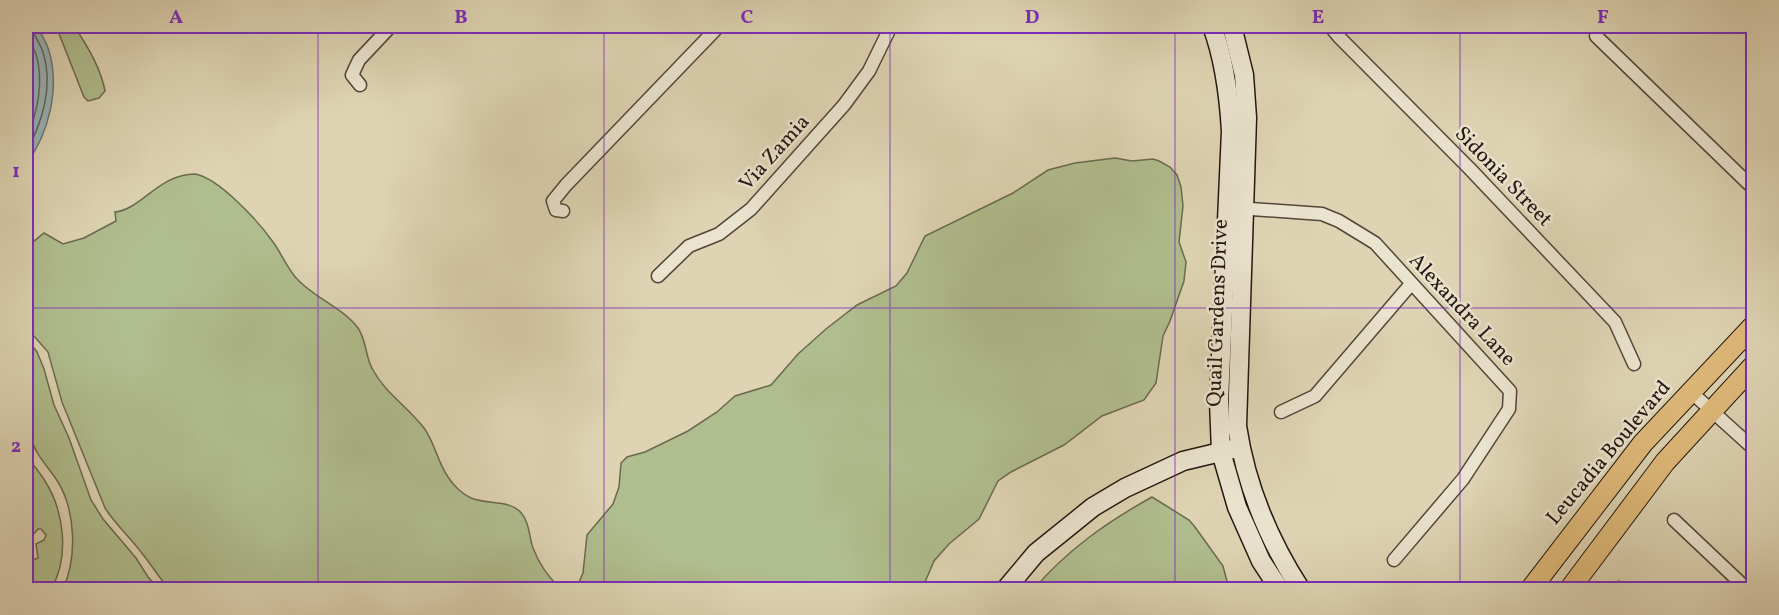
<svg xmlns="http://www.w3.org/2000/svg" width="1779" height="615" font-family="Vollkorn,serif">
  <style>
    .green { fill: #b0bd8e; stroke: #6a6a50; stroke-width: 1.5 }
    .water { fill: #98b5b8; stroke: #6a7675; stroke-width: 1.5 }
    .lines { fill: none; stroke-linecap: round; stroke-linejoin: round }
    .shore { stroke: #5e6664; stroke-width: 1.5 }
    .street-casing { stroke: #53463a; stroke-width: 15 }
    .secondary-casing { stroke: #251711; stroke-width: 21 }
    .primary-casing { stroke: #251711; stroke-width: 22 }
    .street { stroke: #eae3ce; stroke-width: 12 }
    .secondary { stroke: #eae3ce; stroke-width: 18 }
    .primary { stroke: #dfba7a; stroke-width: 20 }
    .grid { fill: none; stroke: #7b2cbf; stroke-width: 1.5; stroke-opacity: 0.55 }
    .labels { text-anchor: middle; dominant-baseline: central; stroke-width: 5; stroke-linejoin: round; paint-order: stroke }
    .street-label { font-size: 21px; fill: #251711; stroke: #eae3ce }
    .neatline { fill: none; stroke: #7b2cbf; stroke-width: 2 }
    .grid-label { font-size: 20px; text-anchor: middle; font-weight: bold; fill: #7b2cbf }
  </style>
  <rect width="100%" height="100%" fill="#ded4b3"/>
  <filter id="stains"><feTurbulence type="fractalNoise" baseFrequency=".00333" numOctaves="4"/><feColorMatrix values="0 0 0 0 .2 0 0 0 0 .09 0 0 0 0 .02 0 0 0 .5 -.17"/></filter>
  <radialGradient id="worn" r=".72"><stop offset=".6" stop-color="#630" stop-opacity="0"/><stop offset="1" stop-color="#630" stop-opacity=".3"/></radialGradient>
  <g class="green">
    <path d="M56,26H74C87,45 101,68 105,91L99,98L88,101L84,97Z"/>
    <path d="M1115,158L1132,161L1153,159L1159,161L1170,167L1177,175L1181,187L1183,206L1179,242L1186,262L1184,281L1170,321L1163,336L1156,383L1144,400L1102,416L1064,445L1011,472L998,481L979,519L949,544L934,561L922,589H576L583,573L587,535L613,504L619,487L621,463L627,457L645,452L688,431L717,412L735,396L771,385L798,354L826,329L857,305L896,286L907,273L925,236L1013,193L1048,170L1075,163Z"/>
    <path d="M195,174C219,178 259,222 273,242C282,254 287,269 298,280C315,298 343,308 358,328C367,341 365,357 373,370C385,393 408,407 424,428C435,443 437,461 448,477C453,485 462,494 471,498C487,505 511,499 522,514C530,523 529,538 533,548C539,564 549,578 561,589L170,590C159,578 151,564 141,552C130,537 115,524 105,508L62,402L48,352L26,327V254L33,242L44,233L63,244L84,238L116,221L115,212C142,209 159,174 195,174Z"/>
    <path d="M26,338L37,352L44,369L54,405L69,438L91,500L103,519L136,558L148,577L159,589H63C77,558 76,512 58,482C46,464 33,452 28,430C21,401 25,368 26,338Z"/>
    <path d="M26,454C31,463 39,471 45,481C64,511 70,557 51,589H26V567L27,564L26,554H29L33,560L38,558L36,544L44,540L46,535L41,529H38L32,536L26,540C26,536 24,528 26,525C28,520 33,520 33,514C35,497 21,498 28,474L26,467Z"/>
    <path d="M1152,497L1189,520L1195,527L1223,566L1229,589H1034C1067,550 1107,522 1152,497Z"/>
  </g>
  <path class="water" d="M26,26H37C41,34 47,43 49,51C60,88 49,134 26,164Z"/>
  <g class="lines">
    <g class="shore">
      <path d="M26,33C29,40 33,47 36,54C44,81 38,113 26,137"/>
      <path d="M26,54L31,88L26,112"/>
      <path d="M26,153C42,122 54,87 43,52C40,43 33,35 32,26"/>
    </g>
    <g class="street-casing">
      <g id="street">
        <path d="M1330,26L1339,37L1470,169L1615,322L1634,364"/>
        <path d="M1596,36L1754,189"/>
        <path d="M360,85L352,75L359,60L391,26"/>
        <path d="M1237,208L1322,214L1339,221L1375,243L1510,391L1509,409L1463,479L1394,560"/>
        <path d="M563,211L556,210L553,201L566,185L719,26"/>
        <path d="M658,276L689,246L719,234L751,209L844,105L869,71L891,26"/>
        <path d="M1691,392L1754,449"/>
        <path d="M1281,412L1315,396L1411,284"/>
        <path d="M1674,520L1748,590"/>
        <path d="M1619,588L1620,590"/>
      </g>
    </g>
    <g class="secondary-casing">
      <g id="secondary">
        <path d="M1212,26C1224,58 1229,97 1231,131L1219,401L1221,452L1237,507L1261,561L1280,590"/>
        <path d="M1232,26L1244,75L1247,118L1237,426C1246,486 1268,539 1301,590"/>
        <path d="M1005,590L1036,553L1093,507L1125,488L1183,461L1233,449"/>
      </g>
    </g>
    <g class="primary-casing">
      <g id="primary">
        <path d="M1530,590L1643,443L1754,325"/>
        <path d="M1569,590L1665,462L1754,365"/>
      </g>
    </g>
    <use href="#street" class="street"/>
    <use href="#secondary" class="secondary"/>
    <use href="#primary" class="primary"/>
  </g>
  <path class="grid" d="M318,26V590M604,26V590M890,26V590M1175,26V590M1460,26V590M26,308H1754"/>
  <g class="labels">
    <g class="street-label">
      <text transform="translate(775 153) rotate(-48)">Via Zamia</text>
      <text transform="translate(1503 177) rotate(46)">Sidonia Street</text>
      <text transform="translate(1462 310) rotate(47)">Alexandra Lane</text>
      <text transform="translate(1218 313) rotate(-88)">Quail Gardens Drive</text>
      <text transform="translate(1609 453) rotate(-50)">Leucadia Boulevard</text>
    </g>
  </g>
  <rect width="1779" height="615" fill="none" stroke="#ded4b3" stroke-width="66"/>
  <rect x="33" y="33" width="1713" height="549" class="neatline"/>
  <g class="grid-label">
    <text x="176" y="23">A</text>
    <text x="461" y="23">B</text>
    <text x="747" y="23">C</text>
    <text x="1032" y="23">D</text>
    <text x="1318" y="23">E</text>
    <text x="1603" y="23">F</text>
    <text x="16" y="177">1</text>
    <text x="16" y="452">2</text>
  </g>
  <rect width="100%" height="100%" filter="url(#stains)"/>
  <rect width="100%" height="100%" fill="url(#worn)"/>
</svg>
